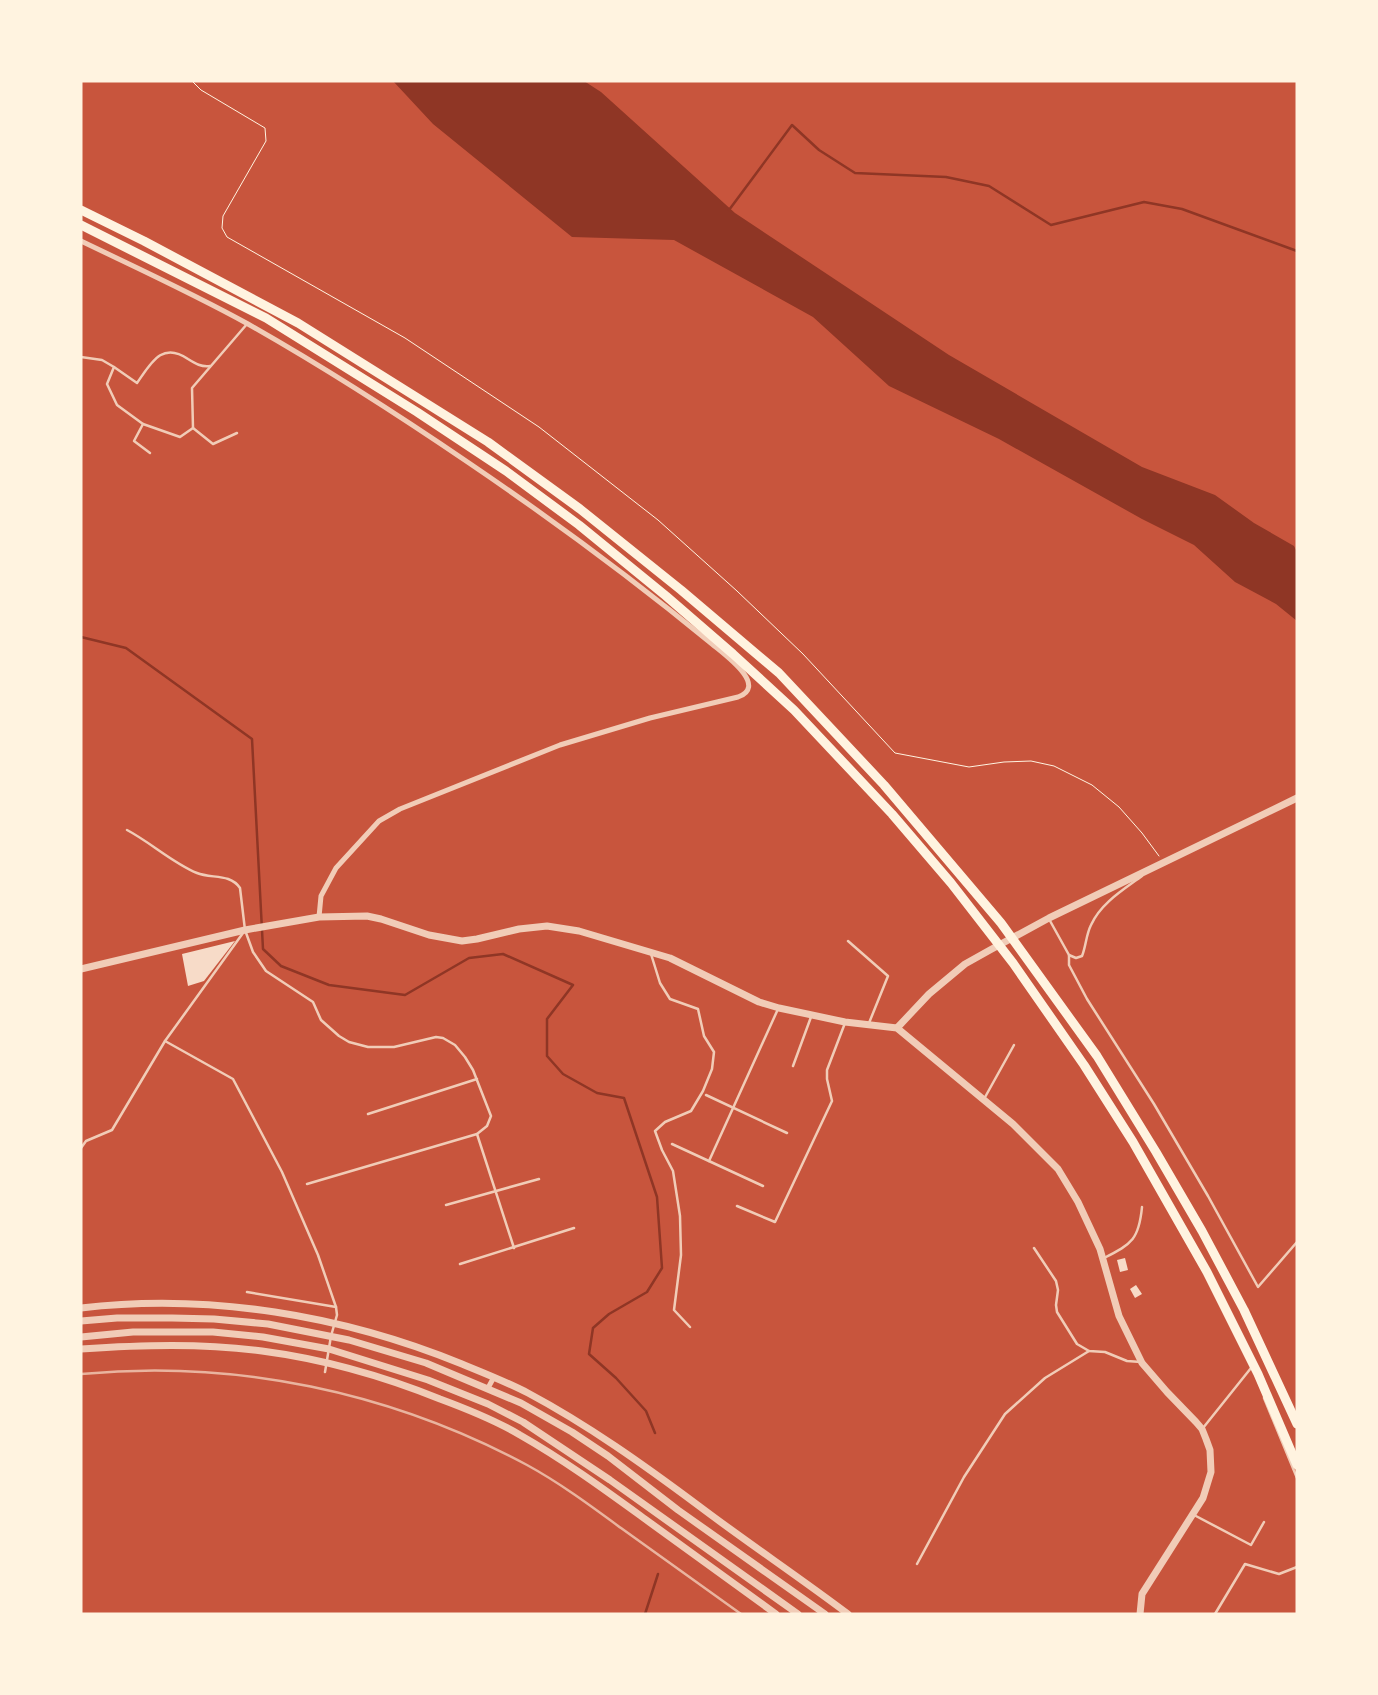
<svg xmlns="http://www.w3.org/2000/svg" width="1378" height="1695" font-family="Jost,sans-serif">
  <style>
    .water { fill: #8f3625 }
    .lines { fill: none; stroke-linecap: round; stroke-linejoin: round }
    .stream { stroke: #8f3625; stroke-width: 2.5 }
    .building { fill: #f7dbc8 }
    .path { stroke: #fff3e0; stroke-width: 1 }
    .service { stroke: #f1ccb7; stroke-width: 2.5 }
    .minor { stroke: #f1ccb7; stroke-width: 5 }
    .tertiary { stroke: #f1ccb7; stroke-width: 7 }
    .trunk { stroke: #fff3e0; stroke-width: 9 }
    .rail { stroke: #e9b49f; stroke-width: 2.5 }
  </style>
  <rect width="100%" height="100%" fill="#c8553d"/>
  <path class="water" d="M393,81H584L601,92L735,213L949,355L1142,467L1215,495L1254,523L1294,546L1297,552V621L1276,604L1235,582L1194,545L1142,519L999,439L889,386L813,317L674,240L572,237L433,124Z"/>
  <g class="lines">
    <g class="stream">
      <path d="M729,210L792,125L819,150L855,173L946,177L989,186L1051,225L1144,202L1182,209L1297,251"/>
      <path d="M81,637L126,648L252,739L263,949L281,966L329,985L405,995L469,958L503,954L573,985L547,1019V1056L563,1074L597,1093L624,1098L657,1197L662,1268L647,1292L609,1314L593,1328L589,1354L616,1378L646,1411L655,1433"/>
      <path d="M645,1614L658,1574"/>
    </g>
  </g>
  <g class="building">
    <path d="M235,941L204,981L188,986L182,954Z"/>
    <path d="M1125,1258L1128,1270L1120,1272L1117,1260Z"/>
    <path d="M1136,1285L1142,1294L1135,1298L1130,1289Z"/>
  </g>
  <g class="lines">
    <path class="path" d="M192,81L201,90L265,128L266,141L223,216L222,228L227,237L405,338L539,427L658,520L737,591L803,654L895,753L969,767L1004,762L1031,761L1054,766L1092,785L1119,807L1142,833L1159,856"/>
    <g class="service">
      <path d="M81,357L102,360L114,367L107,384L117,405L143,424L180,437L193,428L192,388L247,324"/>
      <path d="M114,367L137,383C151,363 162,341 188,359C196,364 201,367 210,366"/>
      <path d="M143,424L134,441L150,453"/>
      <path d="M193,428L213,444L237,433"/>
      <path d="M127,830C150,842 174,864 197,873C211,879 230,873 240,888L245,930L253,952L266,971L313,1002L321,1020L339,1036L349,1042L368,1047H394L436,1037L443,1038L455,1045L465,1057L473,1070L491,1116L487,1126L477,1134L307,1184"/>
      <path d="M1049,919L1069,955L1076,958L1082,956C1086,946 1086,935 1091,925C1101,903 1123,890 1142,876"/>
      <path d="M848,941L888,976L869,1023"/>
      <path d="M651,954L660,983L670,999L698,1009L704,1036L714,1052L712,1069L703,1091L691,1111L665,1122L655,1131L662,1150L673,1171L680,1216L681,1255L674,1310L690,1327"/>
      <path d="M1069,955V965L1087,999L1154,1104L1208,1196L1258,1287L1297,1242"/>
      <path d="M165,1041L233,1079L282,1172L318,1255L336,1307L337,1315L331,1336L325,1372"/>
      <path d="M793,1066L811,1017"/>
      <path d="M706,1095L787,1133"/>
      <path d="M984,1099L1014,1045"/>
      <path d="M368,1114L477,1079"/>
      <path d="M477,1134L514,1248"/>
      <path d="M672,1144L763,1186"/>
      <path d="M81,1148L86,1141L112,1130L165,1041L243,933"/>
      <path d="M709,1161L778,1009"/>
      <path d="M446,1205L539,1179"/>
      <path d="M737,1206L775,1222L832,1101L827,1079V1070L845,1023"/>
      <path d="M1034,1248L1056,1281L1058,1290L1056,1305L1057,1312L1077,1344L1089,1351L1105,1352L1127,1361L1141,1362"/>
      <path d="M1104,1258C1132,1244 1139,1239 1142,1207"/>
      <path d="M460,1264L574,1228"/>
      <path d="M247,1292L336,1307"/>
      <path d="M1264,1398L1297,1478"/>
      <path d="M1203,1428L1251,1368"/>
      <path d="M1194,1515L1251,1545L1264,1522"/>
      <path d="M917,1564L964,1477L1005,1414L1045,1378L1089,1351"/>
      <path d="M1215,1614L1245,1564L1279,1574L1297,1567"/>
    </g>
    <g class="minor">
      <path d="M81,241C137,268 194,294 248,324C324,367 397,414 469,463C553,520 634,580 712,644C724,654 769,686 738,697L650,718L560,745L400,809L379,821L336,868L321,896L319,917"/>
      <path d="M488,1388L494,1377"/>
    </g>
    <g class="tertiary">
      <path d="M81,969L245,930L319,917L367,916L381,919L429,935L462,941L477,939L519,929L547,926L579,931L670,958L759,1002L779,1008L845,1022L897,1028L1013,1124L1058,1169L1078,1202L1100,1249L1119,1316L1142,1363L1167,1392L1196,1422L1202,1429L1206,1439L1210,1450L1211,1472L1203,1498L1142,1594L1140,1614"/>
      <path d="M897,1028L929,994L965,964L990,950L1049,918L1297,798"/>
      <path d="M81,1308C210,1293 342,1315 462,1364C484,1373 507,1382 528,1393C588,1425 644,1465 699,1506C748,1543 799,1577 848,1614"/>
      <path d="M81,1321L117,1318H172L214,1319L268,1324L349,1340L426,1363L521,1403L572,1432L608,1456L678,1510L825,1614"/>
      <path d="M81,1337L133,1332H213L263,1337L329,1349L428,1380L488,1404L523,1422L610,1480L798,1614"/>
      <path d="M81,1349C141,1345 202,1343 262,1351C323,1359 383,1376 440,1399C467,1409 495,1420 520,1435C564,1460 605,1490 645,1519C689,1551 732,1582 776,1614"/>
    </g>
    <g class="trunk">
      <path d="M81,210L144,241L298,323L488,442L580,509L681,590L779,673L884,785L1001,923L1097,1056L1156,1152L1202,1231L1244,1310L1297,1424"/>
      <path d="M81,225L266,318L417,412L506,471L579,525L666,596L733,654L794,710L892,814L951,883L1013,963L1084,1065L1133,1142L1207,1272L1258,1374L1297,1465"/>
    </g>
    <path class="rail" d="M81,1374C235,1359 391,1392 527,1465C560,1483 591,1506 621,1528C661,1557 701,1585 741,1614"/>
  </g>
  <rect width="1378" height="1695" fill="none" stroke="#fff3e0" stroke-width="165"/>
</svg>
